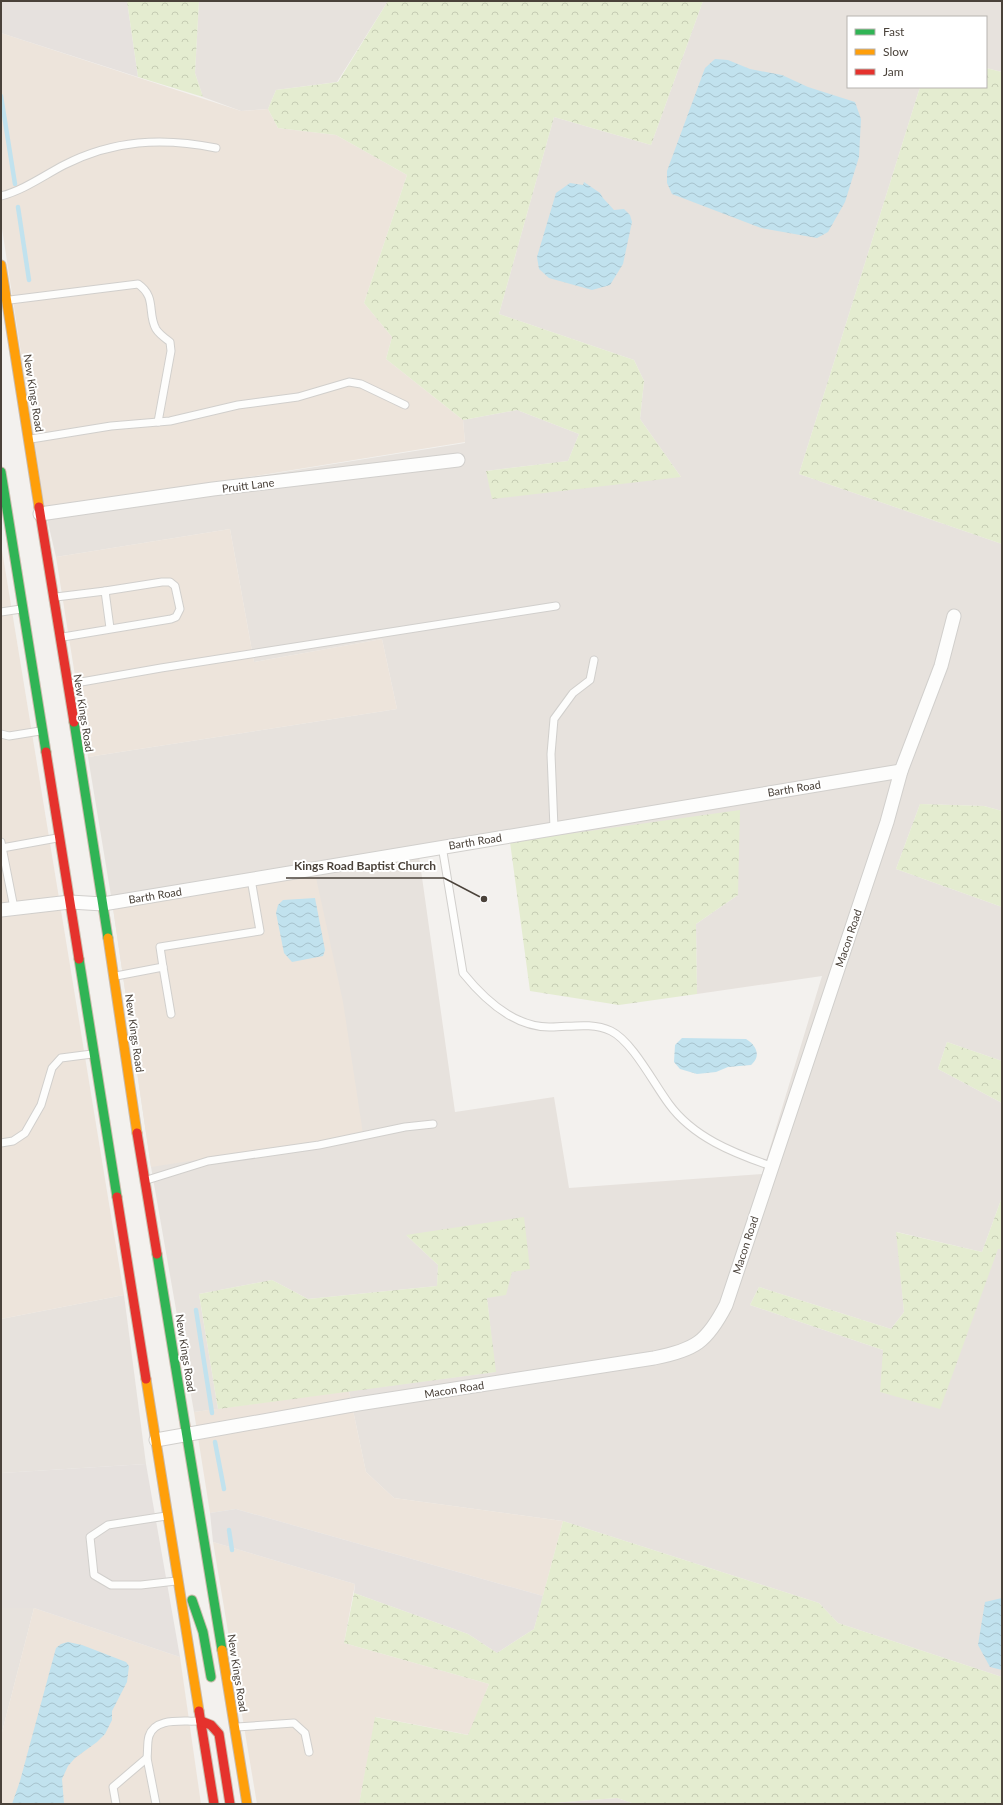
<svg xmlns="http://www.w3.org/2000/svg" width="1003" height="1805" font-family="Lato,sans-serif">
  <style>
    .residential { fill: #e7e2dd; fill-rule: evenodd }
    .commercial { fill: #ede4db }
    .industrial { fill: #e6e1de }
    .forest { fill: url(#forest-crowns) }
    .water { fill: url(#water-waves) }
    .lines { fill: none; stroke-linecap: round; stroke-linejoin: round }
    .stream { stroke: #c1e2ee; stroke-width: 4.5 }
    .lane-casing { stroke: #d1cfcc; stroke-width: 9 }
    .street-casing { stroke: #d1cfcc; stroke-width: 15 }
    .fast-casing { stroke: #cabbab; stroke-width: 11 }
    .slow-casing { stroke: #cabbab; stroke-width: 11 }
    .jam-casing { stroke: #cabbab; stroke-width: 11 }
    .lane { stroke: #fdfdfc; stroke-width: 7 }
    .street { stroke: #fdfdfc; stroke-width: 13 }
    .fast { stroke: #30b455; stroke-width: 9 }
    .slow { stroke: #ff9f0a; stroke-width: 9 }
    .jam { stroke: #e5322d; stroke-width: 9 }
    .labels { text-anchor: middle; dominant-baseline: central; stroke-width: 4; stroke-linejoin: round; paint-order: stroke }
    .street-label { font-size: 11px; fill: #4a423a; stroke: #fff }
    .leader { fill: none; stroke: #4a423a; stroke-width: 1.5 }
    .callout-dot { fill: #4a423a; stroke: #fff; stroke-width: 1.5 }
    .callout-label { font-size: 12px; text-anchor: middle; font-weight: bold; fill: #4a423a; stroke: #fff; stroke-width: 4; stroke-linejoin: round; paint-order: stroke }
  </style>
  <defs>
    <pattern id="forest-crowns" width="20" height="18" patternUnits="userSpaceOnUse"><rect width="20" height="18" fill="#e4ecd0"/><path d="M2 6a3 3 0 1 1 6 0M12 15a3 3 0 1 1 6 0" fill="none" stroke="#c5ccb3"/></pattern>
    <pattern id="water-waves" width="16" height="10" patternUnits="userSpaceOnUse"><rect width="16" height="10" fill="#c1e2ee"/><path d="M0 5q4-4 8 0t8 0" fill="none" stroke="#a7c3cd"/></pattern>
  </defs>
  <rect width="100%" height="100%" fill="#f3f1ee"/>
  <g class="residential">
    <path d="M199,1H388L337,82L276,90L268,109L241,111L203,97L195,73Z"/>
    <path d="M703,1H1002V72L986,68V17H848V87H920L799,474L1002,544V811L984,806L920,804L896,869L1002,907V1061L947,1042L938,1069L1002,1103V1197L982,1252L897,1232L904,1312L891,1329L759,1287L750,1305L883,1350L998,1249H1002V1677L838,1623L819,1603L563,1521L394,1498L366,1472L349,1391L495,1372L487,1297L406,1235L438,1265L437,1286L308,1299L272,1280L199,1294L218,1409L194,1412L151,1167L113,908L88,757L397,709L382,639L254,662L230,529L56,557L45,510L465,443L463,420L517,410L579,434L568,461L486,471L681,477L640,419L644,381L634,360L499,314L554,117L651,145ZM510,842L738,895L696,924L697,994L822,976L762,1174L569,1188L554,1097L455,1112L419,856Z"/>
    <path d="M124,1295L146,1464L1,1473V1319Z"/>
    <path d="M1,1608H34L1,1736Z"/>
    <path d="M617,1798L635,1804H540Z"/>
  </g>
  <g class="commercial">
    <path d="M1,33L241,111L268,109L278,128L336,135L407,175L364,303L392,337L386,359L463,420L465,442L45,510L1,222Z"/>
    <path d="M230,529L254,662L382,639L397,709L88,757L56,557Z"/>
    <path d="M1,544L124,1295L1,1319Z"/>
    <path d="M315,873L343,1002L363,1134L151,1167L113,908Z"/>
    <path d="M349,1391L366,1472L394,1498L563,1521L543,1596L236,1509L210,1513L194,1412Z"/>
    <path d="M213,1542L355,1584L344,1643L489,1684L469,1735L376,1717L359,1804H257Z"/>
    <path d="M34,1608L180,1657L201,1804H1V1736Z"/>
  </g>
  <g class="industrial">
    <path d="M1,1H127L138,77L1,33Z"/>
    <path d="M146,1464L180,1657L34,1608H1V1473Z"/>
    <path d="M236,1509L543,1596L534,1629L497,1653L468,1634L354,1593L355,1584L213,1542L210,1513Z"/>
  </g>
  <g class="forest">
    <path d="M127,1H199L195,73L203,97L138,77Z"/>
    <path d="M388,1H703L651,145L554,117L499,314L634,360L644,381L640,419L681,477L492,499L486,471L568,461L579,434L517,410L463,420L386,359L392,337L364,303L407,175L336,135L278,128L268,109L276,90L338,82Z"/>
    <path d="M986,68L1002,72V544L799,474L920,87H986Z"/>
    <path d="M920,804L984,806L1002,811V907L896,869Z"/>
    <path d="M740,810L738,895L696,924L697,994L619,1005L530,991L510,842Z"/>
    <path d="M947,1042L1002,1061V1103L938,1069Z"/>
    <path d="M1002,1197V1249H998L940,1409L880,1392L883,1350L750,1305L759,1287L891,1329L904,1312L896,1232L982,1252Z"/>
    <path d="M524,1217L530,1269L512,1272L506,1295L487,1298L496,1372L218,1409L199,1294L272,1280L308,1299L437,1286L438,1265L406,1235Z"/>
    <path d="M563,1521L819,1603L838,1623L1002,1677V1804H635L617,1798L540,1804H359L375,1717L468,1735L489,1684L344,1643L354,1593L468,1634L497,1653L534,1629Z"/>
  </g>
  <g class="water">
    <path d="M715,59L728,60L750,69L782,75L808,87L855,102L861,119L859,157L845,202L828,232L817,238L761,228L672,194L667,183V171L705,68Z"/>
    <path d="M584,182L600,193L603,198L614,210L624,209L630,215L632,222L623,264L610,285L592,290L549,278L539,269L537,257L556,193L570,183L583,185Z"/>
    <path d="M315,898L325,950L323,956L292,962L284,953L276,913L278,905L283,900Z"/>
    <path d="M682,1038L746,1039C756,1045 762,1056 751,1065L728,1067L716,1072L697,1074L680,1069L674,1062L675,1045Z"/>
    <path d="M1002,1598V1670L990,1667L978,1645L985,1602Z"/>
    <path d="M68,1642L82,1645L126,1662L129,1666L127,1682L112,1711V1720L105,1734L97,1742L75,1758L68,1766L62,1779L64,1804H12L20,1781L56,1648L61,1644Z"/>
  </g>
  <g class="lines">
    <g class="stream">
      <path d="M1,96L15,184"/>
      <path d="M18,207L29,280"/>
      <path d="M196,1310L212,1413"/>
      <path d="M215,1442L224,1489"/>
      <path d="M229,1530L232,1550"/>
    </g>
    <g class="lane-casing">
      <g id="lane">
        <path d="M1,196C24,190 43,176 64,165C113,140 162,137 216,148"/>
        <path d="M10,300L138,284C157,297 147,313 156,329C159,334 166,339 170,342L171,351L158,422"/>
        <path d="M31,439L111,426L170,421L238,405L298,397L349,382L361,384L405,405"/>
        <path d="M56,597L105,591"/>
        <path d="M1,612L21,609"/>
        <path d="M63,637L171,619L176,617L180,609L175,586L170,582H162L105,591L110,628"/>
        <path d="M70,684L161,668L556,606"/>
        <path d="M1,734L9,736L40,731"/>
        <path d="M554,828L551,754L554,719L573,693L590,680L594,660"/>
        <path d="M1,842L14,908"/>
        <path d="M442,846L463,973C484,999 515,1028 551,1027C570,1027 592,1022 611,1031C632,1041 654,1084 669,1104C693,1137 733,1153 771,1166"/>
        <path d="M2,848L57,838"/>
        <path d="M163,967L160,947L260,931L251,879"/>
        <path d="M116,976L163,967L171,1014"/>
        <path d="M1,1143L13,1141L25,1133L41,1105L52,1068L61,1058L92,1054"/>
        <path d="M147,1180L208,1161L319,1145L405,1127L433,1124"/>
        <path d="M166,1516L108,1525L90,1537L94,1575L111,1585H141L176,1581"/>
        <path d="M237,1727L294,1723L305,1733L309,1752"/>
        <path d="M147,1758L156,1804"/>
        <path d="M116,1804L113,1787L147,1758C148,1751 147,1742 149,1736C155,1717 182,1722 198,1721"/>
      </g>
    </g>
    <g class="street-casing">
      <g id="street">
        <path d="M40,514L213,489L458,460"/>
        <path d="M1,910L70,902L103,904L901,771"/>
        <path d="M156,1440L358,1404L654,1358C695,1350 707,1342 726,1305L887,822L901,771L941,666L954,616"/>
      </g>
    </g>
    <g class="fast-casing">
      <g id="fast">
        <path d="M1,472L46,752"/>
        <path d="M74,722L108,938"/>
        <path d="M79,959L117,1197"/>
        <path d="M157,1254L222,1650"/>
        <path d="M192,1600L203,1632L211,1677"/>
      </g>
    </g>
    <g class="slow-casing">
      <g id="slow">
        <path d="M1,265L39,507"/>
        <path d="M108,938L137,1133"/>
        <path d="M146,1379L199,1711"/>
        <path d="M222,1650L247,1804"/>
      </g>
    </g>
    <g class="jam-casing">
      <g id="jam">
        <path d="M39,507L74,722"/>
        <path d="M46,752L79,959"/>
        <path d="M137,1133L157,1254"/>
        <path d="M117,1197L146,1379"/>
        <path d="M199,1711L214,1804"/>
        <path d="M201,1721L211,1725L219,1734L230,1804"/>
      </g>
    </g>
    <use href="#lane" class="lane"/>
    <use href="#street" class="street"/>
    <use href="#fast" class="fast"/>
    <use href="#slow" class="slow"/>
    <use href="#jam" class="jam"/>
  </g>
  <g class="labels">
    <g class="street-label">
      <text transform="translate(34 393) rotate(81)">New Kings Road</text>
      <text transform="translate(248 485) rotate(-7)">Pruitt Lane</text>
      <text transform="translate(84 713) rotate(81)">New Kings Road</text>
      <text transform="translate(794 788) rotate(-9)">Barth Road</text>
      <text transform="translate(475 841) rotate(-9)">Barth Road</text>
      <text transform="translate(155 895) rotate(-9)">Barth Road</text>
      <text transform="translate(848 938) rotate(-71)">Macon Road</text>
      <text transform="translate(135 1033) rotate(82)">New Kings Road</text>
      <text transform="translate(745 1245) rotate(-72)">Macon Road</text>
      <text transform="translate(186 1353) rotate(81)">New Kings Road</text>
      <text transform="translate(454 1389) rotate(-9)">Macon Road</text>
      <text transform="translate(238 1673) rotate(81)">New Kings Road</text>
    </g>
  </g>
  <path class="leader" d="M484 899L444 878H286"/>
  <circle class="callout-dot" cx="484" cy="899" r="4"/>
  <g class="callout-label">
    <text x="365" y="870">Kings Road Baptist Church</text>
  </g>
  <rect width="1003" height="1805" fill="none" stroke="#4a423a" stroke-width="4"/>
  <rect x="847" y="16" width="140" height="72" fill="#ffffff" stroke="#b7b3b0"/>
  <rect x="855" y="29" width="20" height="6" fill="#30b455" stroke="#b7b3b0"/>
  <text x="883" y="36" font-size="12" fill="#4a423a">Fast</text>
  <rect x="855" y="49" width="20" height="6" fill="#ff9f0a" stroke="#b7b3b0"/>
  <text x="883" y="56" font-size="12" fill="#4a423a">Slow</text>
  <rect x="855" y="69" width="20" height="6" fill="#e5322d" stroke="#b7b3b0"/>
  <text x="883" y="76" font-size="12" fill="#4a423a">Jam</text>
</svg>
